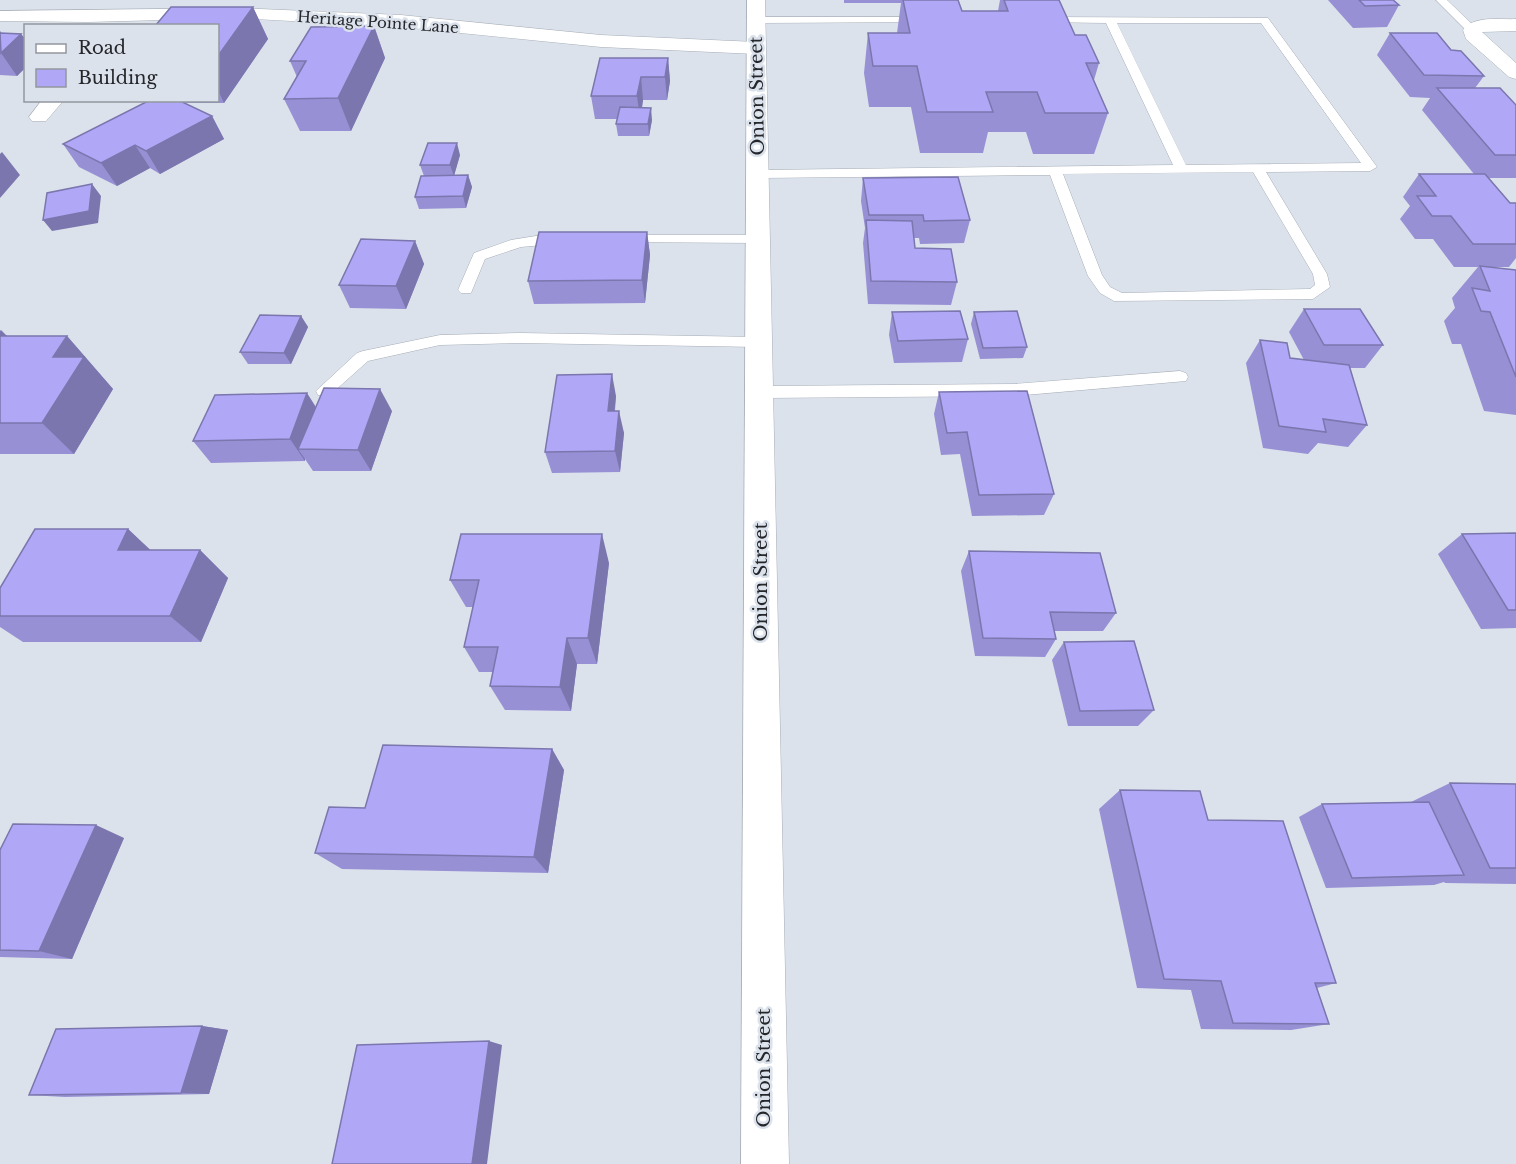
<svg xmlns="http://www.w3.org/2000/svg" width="1516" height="1164" font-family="'Libre Baskerville',serif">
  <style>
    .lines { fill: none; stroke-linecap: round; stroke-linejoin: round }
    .service-casing { stroke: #a7aeb7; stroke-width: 1 }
    .minor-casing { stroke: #a7aeb7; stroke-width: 1 }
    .tertiary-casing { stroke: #a7aeb7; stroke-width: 1 }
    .service { fill: #fff; fill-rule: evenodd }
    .minor { fill: #fff; fill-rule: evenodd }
    .tertiary { fill: #fff; fill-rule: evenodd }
    .wall { fill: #9790d4 }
    .shaded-wall { fill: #7b76ad }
    .building { fill: #b0a8f7; stroke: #7b76ad; stroke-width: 1.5 }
    .labels { text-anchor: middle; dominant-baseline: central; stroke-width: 5; stroke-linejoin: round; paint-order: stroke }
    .far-street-label { font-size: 15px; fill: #24262a; stroke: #dbe2ec }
    .street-label { font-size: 18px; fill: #24262a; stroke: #dbe2ec }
  </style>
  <rect width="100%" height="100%" fill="#dbe2ec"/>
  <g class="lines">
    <g class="service-casing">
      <g id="service">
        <path d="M1436,0H1447L1476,28V32H1468Z"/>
        <path d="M924,17L929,20L928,22L756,23L751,20L756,17Z"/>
        <path d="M1044,17L1268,18L1377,167L1370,171L1266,172L1327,274L1330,287L1313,299L1114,301L1100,293L1088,276L1050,175L757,178L750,174L757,170L1173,165L1106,23L1040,22L1039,20ZM1117,23H1261L1361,163L1186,165ZM1253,172L1313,274L1315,285L1310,289L1122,293L1110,287L1102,275L1063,174Z"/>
        <path d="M542,235H565L572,239L565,243L521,247L485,259L471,293H461L458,290L474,253L511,240Z"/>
        <path d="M621,235H757L764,239L757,243L616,242V236Z"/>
        <path d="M520,333L759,337L767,342L759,347L520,343L440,345L368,361L330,395H318L316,391L357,353L363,351L440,335Z"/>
        <path d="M1180,371L1186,373L1188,377L1186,381L1014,396L759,398L751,392L759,386L1014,384Z"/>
      </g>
    </g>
    <g class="minor-casing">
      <g id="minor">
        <path d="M237,8L401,15L601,35L756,42L766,48L756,54L601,47L401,27L237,18L88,22L0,21V11Z"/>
        <path d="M1516,19V31L1482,32L1516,63V79L1509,77L1466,39L1463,30C1473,15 1500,20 1516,19Z"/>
        <path d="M42,100H64L46,121H32L29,117Z"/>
      </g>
    </g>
    <g class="tertiary-casing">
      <path id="tertiary" d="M747,0H765L789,1164H741Z"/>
    </g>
    <use href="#service" class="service"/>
    <use href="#minor" class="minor"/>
    <use href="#tertiary" class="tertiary"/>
  </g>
  <g class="wall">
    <path d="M844,0H958L962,11H998L1000,0H1059L1075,35L1099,63L1094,80L1108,113L1094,154H1033L1026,132H988L983,153H920L911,107H869L864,73L868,33H897L901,3H844Z"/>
    <path d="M1328,0H1397H1394L1399,5L1387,27L1353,28Z"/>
    <path d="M253,7L268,39L224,103H183L212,116L224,139L160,174L150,168L117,186L79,167L63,144L150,100H218V26Z"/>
    <path d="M374,26L385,58L351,131H300L284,99L297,77L290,61Z"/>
    <path d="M0,31L1,33L21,34L26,40V67L17,76L0,75Z"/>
    <path d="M1390,33L1451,50L1484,76L1475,88L1516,105V178H1489L1510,203H1516V258L1509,267H1490L1516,270V415L1484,411L1461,344H1452L1444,321L1455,308L1452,298L1478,267H1454L1433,239H1415L1400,219L1410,206L1403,197L1419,174H1474L1422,110L1430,98L1410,97L1377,55Z"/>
    <path d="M668,58L670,81L667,100H643L642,108L652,120L649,136H618L616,124L617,119H595L591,96Z"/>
    <path d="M460,155L454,175H468L472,187L466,208L419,209L415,197L424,176L420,165Z"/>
    <path d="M863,178L970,220L964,243L920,244L919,238H914L915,248L957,282L951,305L868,304L863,243L865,228L861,201Z"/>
    <path d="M647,232L650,255L645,303L534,304L528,281Z"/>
    <path d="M415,241L424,264L406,309L350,308L339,285Z"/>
    <path d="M1304,309L1383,345L1365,368H1350L1367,425L1348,447L1318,443L1308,454L1263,448L1246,363L1260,340L1290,358L1304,360L1289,332Z"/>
    <path d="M892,312L968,339L962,362L894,363L889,335Z"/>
    <path d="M974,312L1027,347L1023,358L980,359L971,324Z"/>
    <path d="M301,316L308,327L291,364H248L240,352Z"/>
    <path d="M0,330L7,336H67L113,389L74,454H0Z"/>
    <path d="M939,392L1054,494L1044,515L972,516L960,454L941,455L934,414Z"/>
    <path d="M616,396L615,411L624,433L620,472L552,473L545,452Z"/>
    <path d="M316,407L392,411L371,471H313L305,459V461L211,463L193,441Z"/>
    <path d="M128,529L150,550H200L228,578L201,642H23L0,627V588Z"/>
    <path d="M1516,533V628L1481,629L1438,554L1462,534Z"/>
    <path d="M969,551L1116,613L1103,631H1054L1056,639L1045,657L975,656L961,571Z"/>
    <path d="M609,563L597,664H577L571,711L505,710L490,686L493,672H479L464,647L473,607H466L450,580Z"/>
    <path d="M1064,642L1154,710L1138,726H1068L1052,660Z"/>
    <path d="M552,749L564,770L548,873L342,869L315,853L365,808Z"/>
    <path d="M1450,783L1516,784V884L1445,883L1444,882L1434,885L1326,888L1299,817L1322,804L1411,802Z"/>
    <path d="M1120,790L1208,820L1336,983L1317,988L1329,1024L1291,1030L1201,1029L1191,990L1137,988L1099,809Z"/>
    <path d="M124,838L72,959L0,957V850Z"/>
    <path d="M202,1026L228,1030L209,1094L65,1097L29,1095Z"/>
  </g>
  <g class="shaded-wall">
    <path d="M253,7L268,39L224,103L218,90V56Z"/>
    <path d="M374,26L385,58L351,131L338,98Z"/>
    <path d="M0,31L9,45L21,34L26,40V67L17,76L1,53Z"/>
    <path d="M668,58L670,81L667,100L665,77Z"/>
    <path d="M641,77L643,100L640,119L637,96Z"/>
    <path d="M651,108L652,120L649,136L648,124Z"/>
    <path d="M212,116L224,139L160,174L146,151Z"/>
    <path d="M457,143L460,155L454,176L450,165Z"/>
    <path d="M135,145L150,168L117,186L101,163Z"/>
    <path d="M2,152L20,175L0,198V154Z"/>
    <path d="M468,175L472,187L466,208L463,196Z"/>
    <path d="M92,184L101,196L98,223L52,231L43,220Z"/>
    <path d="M647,232L650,255L645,303L642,280Z"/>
    <path d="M415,241L424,264L406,309L396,286Z"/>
    <path d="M301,316L308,327L291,364L284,353Z"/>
    <path d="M1,330L32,362L0,339V332Z"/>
    <path d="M67,336L113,389L74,454L42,423L53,357Z"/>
    <path d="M612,374L616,396L612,433L608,411Z"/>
    <path d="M380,389L392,411L371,471L358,450Z"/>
    <path d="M307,393L321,415L298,449L305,459V461L290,439Z"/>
    <path d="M619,411L624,433L620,472L615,451Z"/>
    <path d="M128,529L159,558L118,550Z"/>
    <path d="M602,534L609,563L597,664L588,638Z"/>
    <path d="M200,550L228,578L201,642L170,616Z"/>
    <path d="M567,638L577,664L571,711L560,687Z"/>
    <path d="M552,749L564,770L548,873L534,857Z"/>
    <path d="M96,825L124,838L72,959L39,951Z"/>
    <path d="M202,1026L228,1030L209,1094L181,1093Z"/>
    <path d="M489,1041L502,1045L487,1164H472Z"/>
  </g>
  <g class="building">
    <path d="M903,0H958L962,11H1008L1004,0H1059L1075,35H1086L1099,63H1086L1108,113H1045L1037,92H986L993,112H927L917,66H873L868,33H910Z"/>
    <path d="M1359,0H1393L1399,5L1365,6Z"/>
    <path d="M171,7H253L218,56V26H155Z"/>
    <path d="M374,26L338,98L284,99L306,61H290L311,27Z"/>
    <path d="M0,33L21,34L1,53Z"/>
    <path d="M1390,33H1437L1451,50L1461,51L1484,76L1424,75Z"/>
    <path d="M600,58H668L665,77H641L637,96H591Z"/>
    <path d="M1437,88H1500L1516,105V155H1495Z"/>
    <path d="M150,100H178L212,116L146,151L135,145L101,163L63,144Z"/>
    <path d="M620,107L651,108L648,124H616Z"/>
    <path d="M428,143H457L450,165H420Z"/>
    <path d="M1419,174H1485L1510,203H1516V244H1473L1451,216H1432L1417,196H1436Z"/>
    <path d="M468,175L463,196L415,197L421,176Z"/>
    <path d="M958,177L970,220L924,221L923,215H869L863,178Z"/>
    <path d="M92,184L89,211L43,220L47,193Z"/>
    <path d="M866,220L912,221L915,248L951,249L957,282L871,281Z"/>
    <path d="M539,232H647L642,280L528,281Z"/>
    <path d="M361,239L415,241L396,286L339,285Z"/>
    <path d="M1480,266L1516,270V377L1490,312L1481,311L1472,288L1490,291Z"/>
    <path d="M1304,309H1360L1383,345H1324Z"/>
    <path d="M960,311L968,339L898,341L892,312Z"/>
    <path d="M1017,311L1027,347L983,348L974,312Z"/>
    <path d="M260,315L301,316L284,353L240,352Z"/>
    <path d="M0,336H67L53,357H84L42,423H0Z"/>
    <path d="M1260,340L1287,343L1290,358L1349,365L1367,425L1323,419L1326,432L1279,426Z"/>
    <path d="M612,374L608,411H619L615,451L545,452L557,375Z"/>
    <path d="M324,388L380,389L358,450L298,449Z"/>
    <path d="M1027,391L1054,494L979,495L967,432L947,433L939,392Z"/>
    <path d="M307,393L290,439L193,441L215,395Z"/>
    <path d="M35,529H128L118,550H200L170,616H0V588Z"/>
    <path d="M1516,533V610H1508L1462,534Z"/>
    <path d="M461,534H602L588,638H567L560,687L490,686L498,647H464L479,580H450Z"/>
    <path d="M969,551L1100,553L1116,613L1050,612L1056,639L983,638Z"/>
    <path d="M1134,641L1154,710L1080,711L1064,642Z"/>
    <path d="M383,745L552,749L534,857L315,853L329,807L365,808Z"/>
    <path d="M1450,783L1516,784V868H1490Z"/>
    <path d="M1120,790L1200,791L1208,820L1283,821L1336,983H1315L1329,1024L1233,1023L1221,981L1164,979Z"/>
    <path d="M1429,802L1464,875L1352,878L1322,804Z"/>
    <path d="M13,824L96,825L39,951L0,950V850Z"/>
    <path d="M202,1026L181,1093L29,1095L56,1029Z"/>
    <path d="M489,1041L472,1164H332L357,1045Z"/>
  </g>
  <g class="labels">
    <g class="far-street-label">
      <text transform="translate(378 22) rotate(4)">Heritage Pointe Lane</text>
    </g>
    <g class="street-label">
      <text transform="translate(757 96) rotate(-91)">Onion Street</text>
      <text transform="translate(761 582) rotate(-90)">Onion Street</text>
      <text transform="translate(764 1068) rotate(-90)">Onion Street</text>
    </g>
  </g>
  <rect x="24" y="24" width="195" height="78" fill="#dbe2ec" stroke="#92979e" stroke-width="1.5"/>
  <rect x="36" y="44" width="30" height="9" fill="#ffffff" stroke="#92979e" stroke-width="1.5"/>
  <text x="78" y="54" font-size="18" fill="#24262a">Road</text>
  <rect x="36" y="69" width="30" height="18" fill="#b0a8f7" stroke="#92979e" stroke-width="1.5"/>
  <text x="78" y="84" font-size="18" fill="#24262a">Building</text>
</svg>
